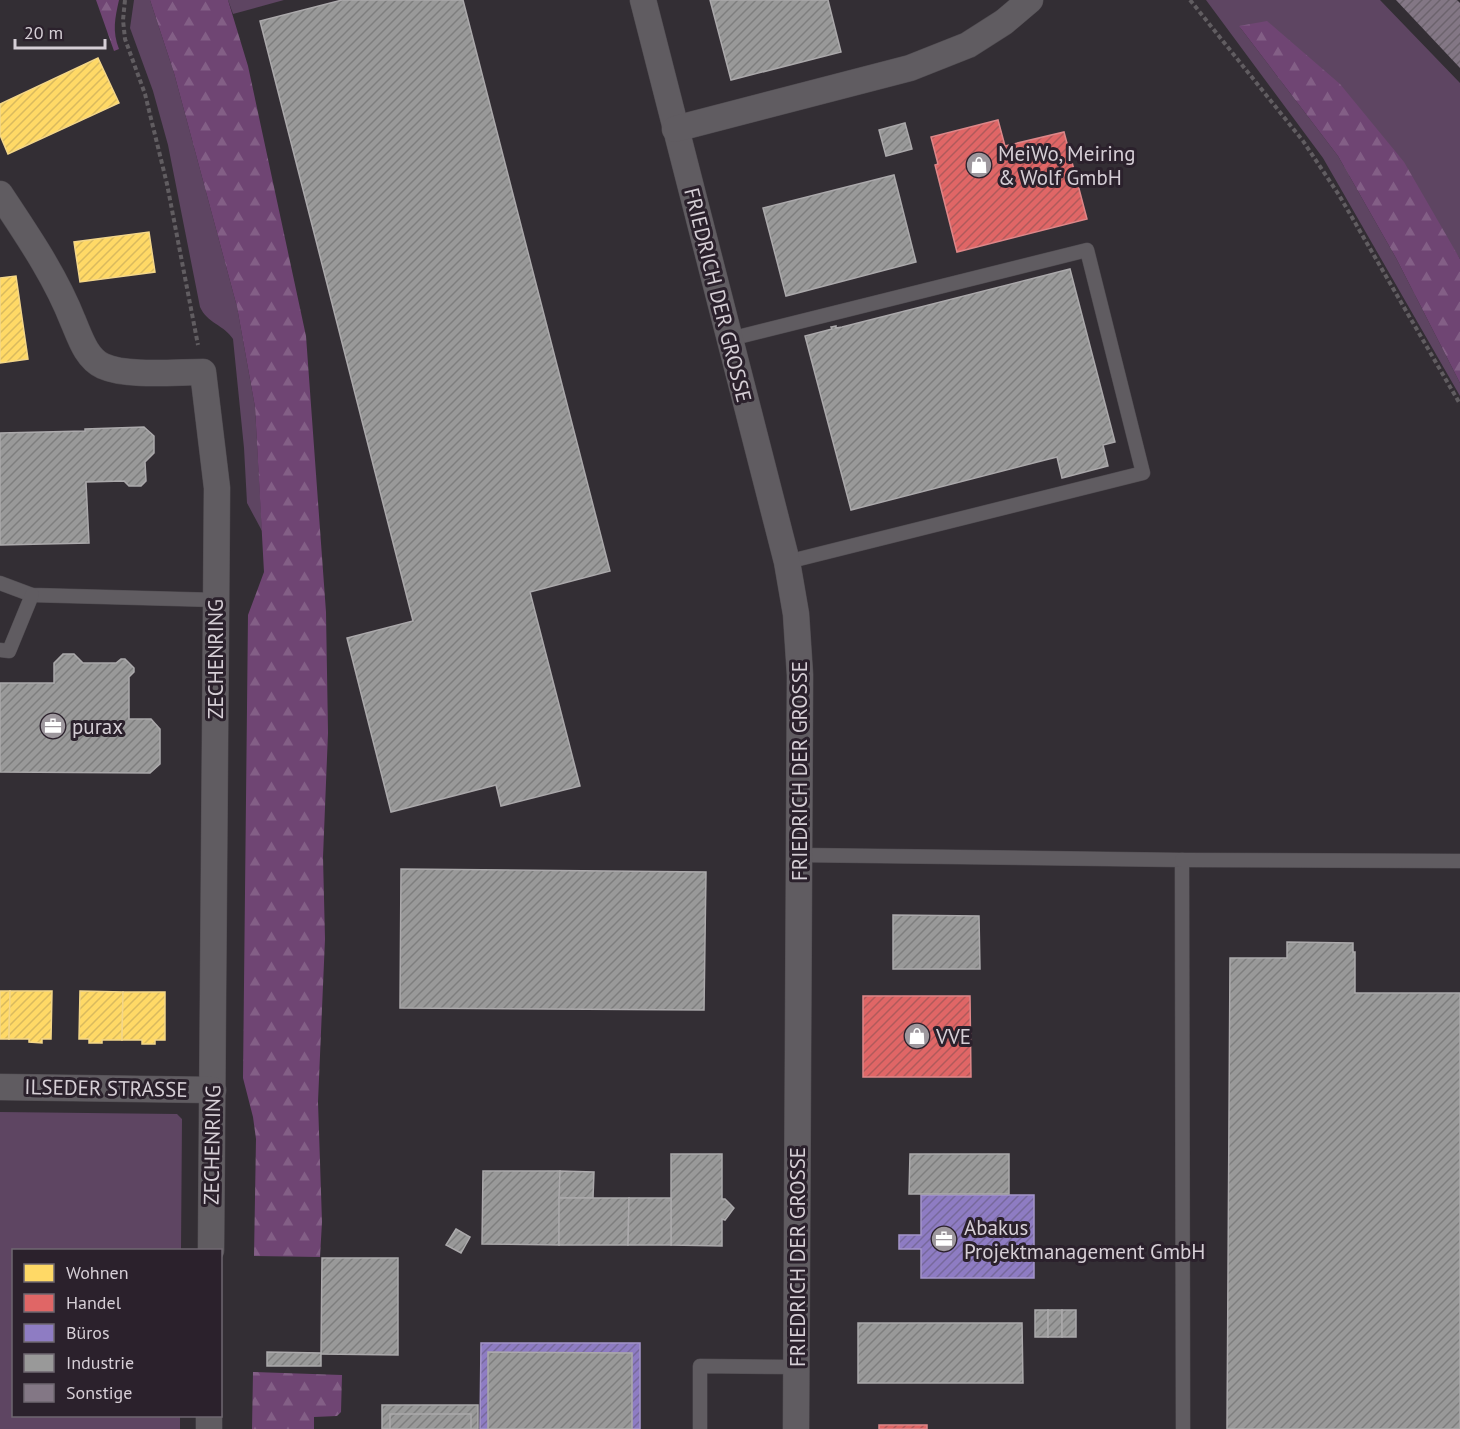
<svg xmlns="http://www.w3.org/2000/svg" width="1460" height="1429" font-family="'PT Sans',sans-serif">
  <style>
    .grass { fill: #5e4562 }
    .forest { fill: url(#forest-firs) }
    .homes { fill: url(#homes-hatch); stroke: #f3d688; stroke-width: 1.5 }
    .shops { fill: url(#shops-hatch); stroke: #dd8688; stroke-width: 1.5 }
    .offices { fill: url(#offices-hatch); stroke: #a495c9; stroke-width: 1.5 }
    .industry { fill: url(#industry-hatch); stroke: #aba9ab; stroke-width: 1.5 }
    .building { fill: url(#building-hatch) }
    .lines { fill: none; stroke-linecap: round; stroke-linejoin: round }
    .lane-casing { stroke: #4f4b50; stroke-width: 15 }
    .street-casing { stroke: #4f4b50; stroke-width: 27 }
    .path { stroke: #615d61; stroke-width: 4; stroke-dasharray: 4.5 3; stroke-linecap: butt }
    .lane { stroke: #605c61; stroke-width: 14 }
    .street { stroke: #605c61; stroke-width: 26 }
    .labels { text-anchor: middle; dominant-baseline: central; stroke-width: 6; stroke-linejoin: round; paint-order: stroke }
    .poi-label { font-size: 21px; fill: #d6cfd6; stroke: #2b212c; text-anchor: start }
    .street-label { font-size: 21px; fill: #d6cfd6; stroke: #2b212c }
  </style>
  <defs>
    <pattern id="forest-firs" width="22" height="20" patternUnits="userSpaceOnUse" patternTransform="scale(1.5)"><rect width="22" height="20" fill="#6f4573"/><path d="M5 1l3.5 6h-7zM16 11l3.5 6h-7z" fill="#835f86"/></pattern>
    <pattern id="homes-hatch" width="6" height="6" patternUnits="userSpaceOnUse" patternTransform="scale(1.5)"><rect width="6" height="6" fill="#ffd966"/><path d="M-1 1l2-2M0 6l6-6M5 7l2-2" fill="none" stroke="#d9ba5e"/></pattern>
    <pattern id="shops-hatch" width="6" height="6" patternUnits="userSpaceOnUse" patternTransform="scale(1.5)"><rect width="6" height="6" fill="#e06666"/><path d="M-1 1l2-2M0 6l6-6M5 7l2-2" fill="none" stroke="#b05a5b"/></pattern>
    <pattern id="offices-hatch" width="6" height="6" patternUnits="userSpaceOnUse" patternTransform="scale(1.5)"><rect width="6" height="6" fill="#8e7cc3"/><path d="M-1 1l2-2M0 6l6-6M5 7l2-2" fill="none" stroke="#77699c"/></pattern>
    <pattern id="industry-hatch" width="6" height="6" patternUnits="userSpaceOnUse" patternTransform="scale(1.5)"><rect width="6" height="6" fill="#999"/><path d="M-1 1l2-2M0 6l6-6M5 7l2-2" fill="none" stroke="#7e7e7e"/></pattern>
    <pattern id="building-hatch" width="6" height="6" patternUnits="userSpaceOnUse" patternTransform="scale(1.5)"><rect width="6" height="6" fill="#837785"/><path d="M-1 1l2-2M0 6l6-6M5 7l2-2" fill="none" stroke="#6c636d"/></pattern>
  </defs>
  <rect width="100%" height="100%" fill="#332e34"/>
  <g class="grass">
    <path d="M134,0H150L174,73L237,307L255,407L262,531L247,503L244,448L233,339C224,325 207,323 200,307L168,145L153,91L130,28Z"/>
    <path d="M228,0H284L233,14Z"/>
    <path d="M1206,0H1380L1460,83V259L1454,250L1239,26L1338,156L1396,258L1460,383V396L1323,158Z"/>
    <path d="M0,1112L177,1114L182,1119L181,1250H14V1416H180V1429H0Z"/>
  </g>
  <g class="forest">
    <path d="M96,0H119C115,18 112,31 119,49L114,51Z"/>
    <path d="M150,0H228L248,66L306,336L326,612L328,733L323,857L325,939L318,1102L322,1222L320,1257L254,1256L256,1139L253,1117L243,1078L248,615L264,572L255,407L237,307L174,73Z"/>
    <path d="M1267,21L1340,84L1404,162L1460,259V383L1396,258L1338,156L1239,26Z"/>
    <path d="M253,1372L342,1375L341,1412L337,1416L314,1417V1429H252Z"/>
  </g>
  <g class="homes">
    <path d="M98,58L119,103L8,154L0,135V104Z"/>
    <path d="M149,232L155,272L80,282L74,242Z"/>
    <path d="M16,276L28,359L0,363V278Z"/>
    <path d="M0,991H10L9,1039H0Z"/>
    <path d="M10,991H52L51,1039H42V1043L29,1042V1039H9Z"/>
    <path d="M80,991L123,992L122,1040H102V1043H89V1039H79Z"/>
    <path d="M123,992H165V1040H155V1044H142V1040H122Z"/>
  </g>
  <g class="shops">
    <path d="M998,120L1005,146L1064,132L1087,219L957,252L935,165L938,164L931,137Z"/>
    <path d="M863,996H970L971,1077H863Z"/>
    <rect x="879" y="1425" width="48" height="4"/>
  </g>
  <g class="offices">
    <path d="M921,1195H1034V1278H921V1249H899V1235H921Z"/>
    <path d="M481,1343H640V1429H480Z"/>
  </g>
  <g class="industry">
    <path d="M342,0H463L610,571L530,592L580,786L501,806L496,785L391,812L347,638L413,621L260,21Z"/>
    <path d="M710,0H828L841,52L731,80Z"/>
    <path d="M905,123L912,149L886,156L879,130Z"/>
    <path d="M894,175L916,262L786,296L763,208Z"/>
    <path d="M1070,269L1115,442L1103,445L1108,466L1062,478L1057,457L851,510L805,336L832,329L831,327L836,326V328L842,327Z"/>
    <path d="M144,427L154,436V453L145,462L146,481L141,486H129L124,481L86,482L89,543L0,545V433L85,431V429Z"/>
    <path d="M63,654H74L83,663H116L121,659H125L134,668V672L129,677V719H151L160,729V764L150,773L0,772V683H54V663Z"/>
    <path d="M401,869L706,872L704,1010L400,1008Z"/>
    <path d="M893,915L979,916L980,969H893Z"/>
    <path d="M1287,942L1353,943V952H1355V993H1460V1429H1227L1230,958H1287Z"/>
    <path d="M671,1154H722V1199H725L734,1208L725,1220L722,1219V1246L671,1245Z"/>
    <path d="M910,1154H1009V1194H909Z"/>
    <path d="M483,1171H560L559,1245L482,1244Z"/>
    <path d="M560,1171L594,1172L593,1198H559Z"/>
    <path d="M559,1198H629L628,1245H559Z"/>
    <path d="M629,1198H671V1245H628Z"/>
    <path d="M456,1229L470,1237L461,1253L446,1245Z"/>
    <path d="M322,1258H398V1355L321,1354Z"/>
    <rect x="1035" y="1310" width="13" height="27"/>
    <rect x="1048" y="1310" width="14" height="27"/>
    <rect x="1062" y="1310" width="14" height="27"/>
    <path d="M858,1323H1022L1023,1383H858Z"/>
    <path d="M267,1352L321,1353V1366H267Z"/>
    <path d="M488,1352L632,1353V1429H488Z"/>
    <rect x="382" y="1405" width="96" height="24"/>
    <rect x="390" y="1414" width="81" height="15"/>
  </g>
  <path class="building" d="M1396,0H1457L1460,3V68Z"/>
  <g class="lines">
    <g class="lane-casing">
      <g id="lane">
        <path d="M730,339L1087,250L1143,473L787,562"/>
        <path d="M0,583L32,595L216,600"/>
        <path d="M0,650L9,651L32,595"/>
        <path d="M799,855L1182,860L1183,1429"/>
        <path d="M1182,860L1460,861"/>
        <path d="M700,1429V1366L797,1367"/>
      </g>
    </g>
    <g class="street-casing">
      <g id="street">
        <path d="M643,0L787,562L796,614L800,675L796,1429"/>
        <path d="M675,129L910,68L968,45L1004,22L1030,0"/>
        <path d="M0,194C27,235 55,275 73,321C80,337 86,358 103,366C127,377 176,372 203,372L217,488L211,1250"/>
        <path d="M0,1087L213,1090"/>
        <path d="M209,1429V1416"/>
      </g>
    </g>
    <g class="path">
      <path d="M125,0L123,20L125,39L145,94L167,184L198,345"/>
      <path d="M1190,0L1303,141L1339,195L1460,404"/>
    </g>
    <use href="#lane" class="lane"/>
    <use href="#street" class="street"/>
  </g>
  <defs>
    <g id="shop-disc" transform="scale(1.35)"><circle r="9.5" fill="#9d979d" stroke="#2b212c"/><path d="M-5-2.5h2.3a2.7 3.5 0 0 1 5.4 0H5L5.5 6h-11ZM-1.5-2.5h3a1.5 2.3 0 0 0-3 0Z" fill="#fff"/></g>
    <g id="office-disc" transform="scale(1.35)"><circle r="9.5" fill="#9d979d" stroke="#2b212c"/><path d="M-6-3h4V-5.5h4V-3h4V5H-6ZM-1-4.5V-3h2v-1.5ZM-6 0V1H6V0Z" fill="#fff"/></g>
  </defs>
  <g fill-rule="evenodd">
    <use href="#shop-disc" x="979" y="165"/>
    <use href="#office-disc" x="53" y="726"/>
    <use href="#shop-disc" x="917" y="1036"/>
    <use href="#office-disc" x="944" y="1239"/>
  </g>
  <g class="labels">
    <g class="poi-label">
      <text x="998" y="153">MeiWo, Meiring<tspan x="998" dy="24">&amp; Wolf GmbH</tspan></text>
      <text x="72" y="726">purax</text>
      <text x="936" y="1036">VVE</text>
      <text x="964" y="1227">Abakus<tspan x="964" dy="24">Projektmanagement GmbH</tspan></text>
    </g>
    <g class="street-label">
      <text transform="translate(718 295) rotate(76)">FRIEDRICH DER GROSSE</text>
      <text transform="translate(215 659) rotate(-90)">ZECHENRING</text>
      <text transform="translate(799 771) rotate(-90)">FRIEDRICH DER GROSSE</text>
      <text transform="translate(106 1088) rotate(1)">ILSEDER STRASSE</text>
      <text transform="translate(212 1145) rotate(-89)">ZECHENRING</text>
      <text transform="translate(797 1257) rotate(-90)">FRIEDRICH DER GROSSE</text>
    </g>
  </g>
  <rect x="12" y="1249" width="210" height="168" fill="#2b212c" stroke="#6f6770" stroke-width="1.5"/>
  <rect x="24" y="1264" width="30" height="18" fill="#ffd966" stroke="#6f6770" stroke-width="1.5"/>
  <text x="66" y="1279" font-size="18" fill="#d6cfd6">Wohnen</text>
  <rect x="24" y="1294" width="30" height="18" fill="#e06666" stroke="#6f6770" stroke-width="1.5"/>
  <text x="66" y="1309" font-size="18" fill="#d6cfd6">Handel</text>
  <rect x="24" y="1324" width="30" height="18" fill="#8e7cc3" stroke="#6f6770" stroke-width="1.5"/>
  <text x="66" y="1339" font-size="18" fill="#d6cfd6">Büros</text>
  <rect x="24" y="1354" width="30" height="18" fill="#999999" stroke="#6f6770" stroke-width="1.5"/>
  <text x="66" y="1369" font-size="18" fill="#d6cfd6">Industrie</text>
  <rect x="24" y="1384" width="30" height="18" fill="#837785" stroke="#6f6770" stroke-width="1.5"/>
  <text x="66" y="1399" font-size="18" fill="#d6cfd6">Sonstige</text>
  <path d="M15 39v9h90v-9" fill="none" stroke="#d6cfd6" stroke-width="3"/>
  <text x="24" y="39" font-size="18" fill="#d6cfd6" stroke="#2b212c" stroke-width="4.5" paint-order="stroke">20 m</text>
</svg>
